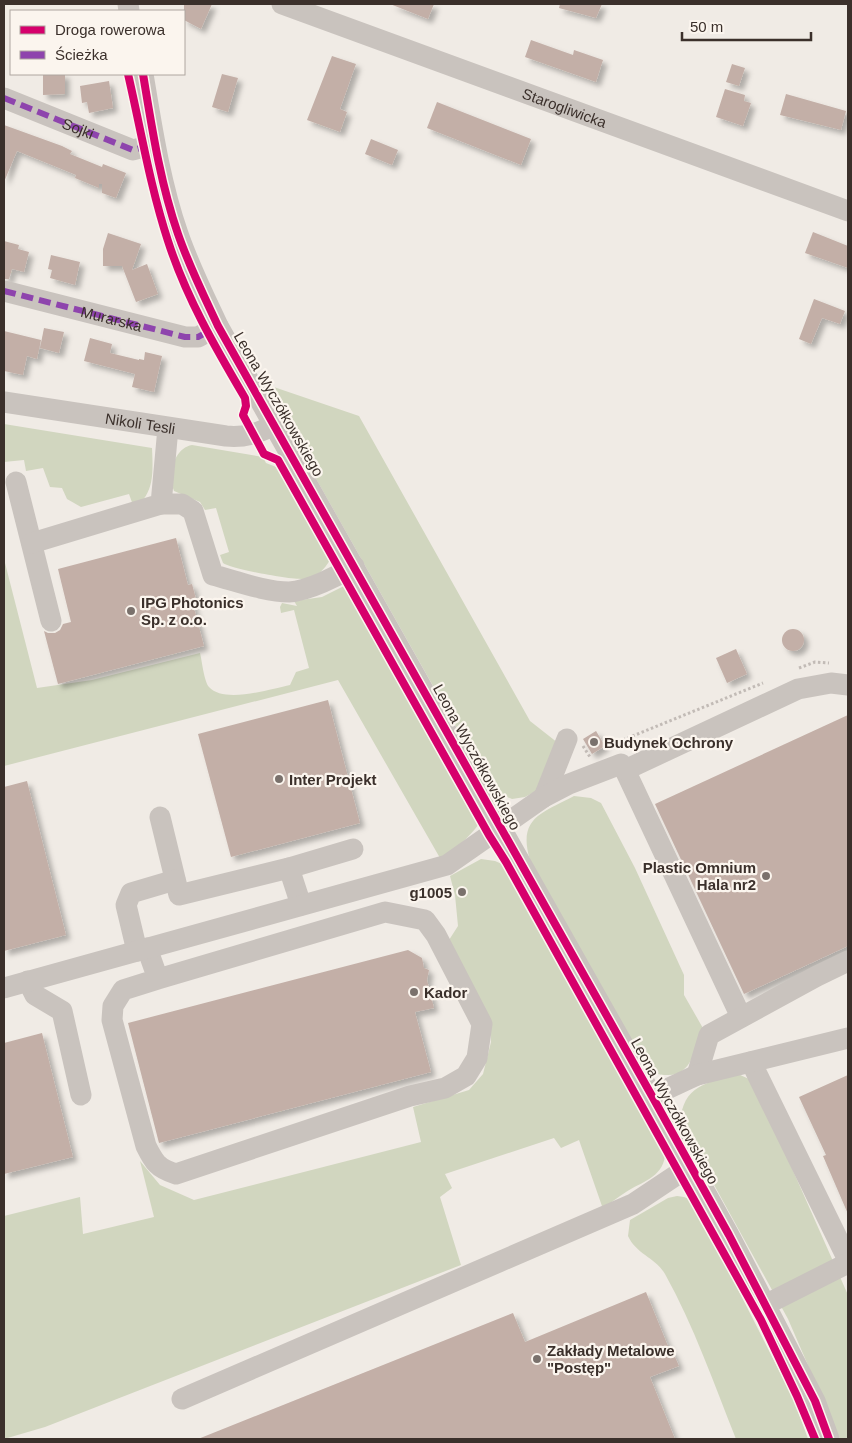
<svg xmlns="http://www.w3.org/2000/svg" width="852" height="1443" font-family="Arial,sans-serif">
  <style>
    .green { fill: #d1d6bf }
    .building { fill: #c3afa7; filter: url(#shadow) }
    .lines { fill: none; stroke-linecap: round; stroke-linejoin: round }
    .path { stroke: #c2bbb6; stroke-width: 3; stroke-dasharray: 2.5 2.5; stroke-linecap: butt }
    .minor { stroke: #c9c3be; stroke-width: 21 }
    .quiet { stroke: #8e44ad; stroke-width: 6; stroke-dasharray: 12 6; stroke-linecap: butt }
    .cycleway-casing { stroke: #fbf5ee; stroke-width: 11 }
    .cycleway { stroke: #d6006c; stroke-width: 8 }
    .poi-dot { fill: #7a716c; stroke: #fbf5ee; stroke-width: 2 }
    .labels { text-anchor: middle; dominant-baseline: central; stroke-width: 4.5; stroke-linejoin: round; paint-order: stroke }
    .street-label { font-size: 15px; fill: #3b302b; stroke: #fbf5ee }
    .poi-label { font-size: 15px; font-weight: bold; fill: #3b302b; stroke: #fbf5ee; text-anchor: start }
  </style>
  <defs>
    <filter id="shadow"><feDropShadow dx="4.5" dy="4.5" stdDeviation="2.5" flood-color="#0004"/></filter>
  </defs>
  <rect width="100%" height="100%" fill="#f0ebe5"/>
  <g class="green">
    <path d="M262,383L359,416L530,721L558,743L540,789L525,797L512,799L500,794L489,785Z"/>
    <path d="M4,424L152,448C153,471 155,494 134,508L129,494L81,507L67,499L62,488L50,487L43,468L26,471L24,460L4,462Z"/>
    <path d="M192,445L263,457L266,463L279,468L330,560C324,570 318,576 306,579C297,581 230,569 223,563L220,555L229,552L216,508L205,510L200,502L174,491C173,488 171,483 171,479C170,466 178,447 192,445Z"/>
    <path d="M4,559L37,688L92,680L200,653C202,661 204,681 209,687C224,704 271,689 290,685L296,672L309,668L294,610L281,613L280,607L282,603L297,606L294,601L322,597L344,586L479,824C468,838 456,850 440,858L338,680L4,766Z"/>
    <path d="M574,796L591,798L601,803L635,868L684,975V995L704,1030C694,1049 692,1076 667,1075C659,1075 654,1073 648,1069L530,860C517,817 543,813 574,796Z"/>
    <path d="M481,859L495,861L502,864L665,1156C662,1178 641,1182 626,1192C618,1197 610,1203 603,1209L579,1140L561,1148L554,1138L445,1174L452,1188L440,1197L461,1265L45,1427L4,1439V1216L80,1197L83,1234L154,1217L140,1161L160,1185L194,1200L421,1142L413,1107L469,1090L483,1074L491,1042L490,1019L449,940L458,926L455,895L450,876Z"/>
    <path d="M738,1074L749,1079L756,1087L848,1295V1439H840L788,1319L680,1123C683,1085 706,1083 738,1074Z"/>
    <path d="M677,1196L684,1197L689,1199L722,1258L794,1400L808,1439H736C714,1384 694,1326 665,1274C656,1258 636,1254 628,1236L630,1220L668,1198Z"/>
  </g>
  <g class="building">
    <path d="M184,4H212L201,29L184,20Z"/>
    <path d="M390,4H434L428,19Z"/>
    <path d="M560,4H602L596,18L559,8Z"/>
    <path d="M531,40L573,55L574,50L603,60L596,82L525,57Z"/>
    <path d="M332,56L356,64L340,109L347,112L340,132L307,120Z"/>
    <path d="M732,64L745,68L739,86L726,82Z"/>
    <path d="M43,74H65V94L43,95Z"/>
    <path d="M222,74L238,78L228,112L212,107Z"/>
    <path d="M109,81L113,108L89,113L87,102L82,103L80,86Z"/>
    <path d="M725,89L745,95L744,101L751,103L743,126L716,117Z"/>
    <path d="M786,94L846,111L841,130L780,115Z"/>
    <path d="M437,102L531,139L521,165L427,128Z"/>
    <path d="M4,125L62,146L72,151L70,154L102,167L103,164L126,173L116,198L102,193V184H99V188L75,178L76,175L17,151L4,182Z"/>
    <path d="M371,139L398,150L392,165L365,154Z"/>
    <path d="M813,232L848,246V268L805,253Z"/>
    <path d="M108,233L141,244L132,270L147,264L158,294L136,302L122,266H103V249Z"/>
    <path d="M4,241L19,245L18,249L29,252L24,272L12,269L9,279H4Z"/>
    <path d="M51,255L80,262L75,285L50,278L52,270L48,269Z"/>
    <path d="M814,299L845,311L840,324L822,318L811,344L799,339Z"/>
    <path d="M44,328L64,332L59,353L40,348Z"/>
    <path d="M4,331L41,340L37,359L27,356L23,375L4,371Z"/>
    <path d="M90,338L112,344L110,353L139,360V359L144,360L145,352L162,356L154,392L132,387L135,374L84,361Z"/>
    <path d="M176,538L188,585L192,584L196,599L192,600L204,646L58,684L44,631L48,633H55L60,630L63,624L71,622L58,569Z"/>
    <circle cx="793" cy="640" r="11"/>
    <path d="M736,649L747,674L727,683L716,658Z"/>
    <path d="M328,700L360,823L231,857L198,734Z"/>
    <path d="M848,715V946L744,994L655,804Z"/>
    <path d="M596,731L605,746L592,754L583,739Z"/>
    <path d="M27,781L66,935L4,951V787Z"/>
    <path d="M408,950L422,958L424,968L429,970L427,980L434,1008L415,1012L431,1072L159,1143L128,1023Z"/>
    <path d="M42,1033L73,1157L4,1174V1043Z"/>
    <path d="M848,1075V1214L823,1156L826,1155L799,1097Z"/>
    <path d="M646,1292L670,1351L672,1350L679,1366L650,1377L675,1439H198L513,1313L525,1342Z"/>
  </g>
  <g class="lines">
    <g class="path">
      <path d="M799,668L815,662L829,663"/>
      <path d="M583,746L590,757"/>
      <path d="M614,748L613,744L763,683"/>
    </g>
    <g class="minor">
      <path d="M128,4L129,11"/>
      <path id="s1" d="M282,4L848,211"/>
      <path d="M143,74C152,128 160,182 178,234C189,266 204,296 218,326L652,1096L729,1235L815,1401L829,1439"/>
      <path d="M4,98L133,150L154,144"/>
      <path d="M4,291L185,337H198L218,326"/>
      <path id="s2" d="M4,402L226,436C245,438 258,433 275,425"/>
      <path d="M16,482L51,621"/>
      <path d="M161,504H182L193,511L213,575C236,581 266,592 289,592C308,591 338,576 354,566"/>
      <path d="M32,543L161,504L168,428"/>
      <path d="M625,770L741,1017"/>
      <path d="M544,797L567,739"/>
      <path d="M160,817L179,895L289,868"/>
      <path d="M301,905L289,868L353,849"/>
      <path d="M147,948L158,979L385,912L425,920L436,935L482,1024L477,1058L466,1076L445,1088L410,1096L176,1174C157,1168 154,1162 146,1146L112,1020L113,1006L123,990L158,979"/>
      <path d="M137,951L126,905L131,893L175,880"/>
      <path d="M28,981L35,995L62,1011L81,1095"/>
      <path d="M4,988L447,865L544,797L569,784L621,764L625,770L798,689L831,683L848,685"/>
      <path d="M751,1062L848,1260"/>
      <path d="M697,1075L709,1035L817,976L848,961"/>
      <path d="M652,1096L697,1075L848,1038"/>
      <path d="M765,1305L848,1263"/>
      <path d="M182,1399L633,1204L690,1166"/>
    </g>
    <g class="quiet">
      <path id="s3" d="M4,98L133,150L148,146"/>
      <path id="s4" d="M4,291L185,337H198L211,330"/>
    </g>
    <g class="cycleway-casing">
      <g id="cycleway">
        <path d="M128,74C141,130 150,186 168,241C186,297 215,347 245,398L246,406L243,415L264,454L278,460L489,835L506,862L761,1320L797,1396L815,1439"/>
        <path d="M143,74C152,128 160,182 178,234C189,266 204,296 218,326L652,1096L729,1235L815,1401L829,1439"/>
      </g>
    </g>
    <use href="#cycleway" class="cycleway"/>
  </g>
  <g class="poi-dot">
    <circle cx="131" cy="611" r="5"/>
    <circle cx="594" cy="742" r="5"/>
    <circle cx="279" cy="779" r="5"/>
    <circle cx="766" cy="876" r="5"/>
    <circle cx="462" cy="892" r="5"/>
    <circle cx="414" cy="992" r="5"/>
    <circle cx="537" cy="1359" r="5"/>
  </g>
  <g class="labels">
    <g class="street-label">
      <text stroke="none"><textPath href="#s1" startOffset="301">Starogliwicka</textPath></text>
      <text stroke="none"><textPath href="#s3" startOffset="80">Sojki</textPath></text>
      <text stroke="none"><textPath href="#s4" startOffset="111">Murarska</textPath></text>
      <text transform="translate(279 404) rotate(60)">Leona Wyczółkowskiego</text>
      <text stroke="none"><textPath href="#s2" startOffset="138">Nikoli Tesli</textPath></text>
      <text transform="translate(477 757) rotate(61)">Leona Wyczółkowskiego</text>
      <text transform="translate(675 1111) rotate(61)">Leona Wyczółkowskiego</text>
    </g>
    <g class="poi-label">
      <text x="141" y="602">IPG Photonics<tspan x="141" dy="17">Sp. z o.o.</tspan></text>
      <text x="604" y="742">Budynek Ochrony</text>
      <text x="289" y="779">Inter Projekt</text>
      <text x="756" y="867" text-anchor="end">Plastic Omnium<tspan x="756" dy="17">Hala nr2</tspan></text>
      <text x="452" y="892" text-anchor="end">g1005</text>
      <text x="424" y="992">Kador</text>
      <text x="547" y="1350">Zakłady Metalowe<tspan x="547" dy="17">"Postęp"</tspan></text>
    </g>
  </g>
  <rect width="852" height="1443" fill="none" stroke="#3b302b" stroke-width="10"/>
  <rect x="10" y="10" width="175" height="65" fill="#fbf5ee" stroke="#aea6a0"/>
  <rect x="20" y="26" width="25" height="8" fill="#d6006c" stroke="#aea6a0"/>
  <text x="55" y="35" font-size="15" fill="#3b302b">Droga rowerowa</text>
  <rect x="20" y="51" width="25" height="8" fill="#8e44ad" stroke="#aea6a0"/>
  <text x="55" y="60" font-size="15" fill="#3b302b">Ścieżka</text>
  <path d="M682 32v8h129v-8" fill="none" stroke="#3b302b" stroke-width="2.5"/>
  <text x="690" y="32" font-size="15" fill="#3b302b" stroke="#fbf5ee" stroke-width="4" paint-order="stroke">50 m</text>
</svg>
